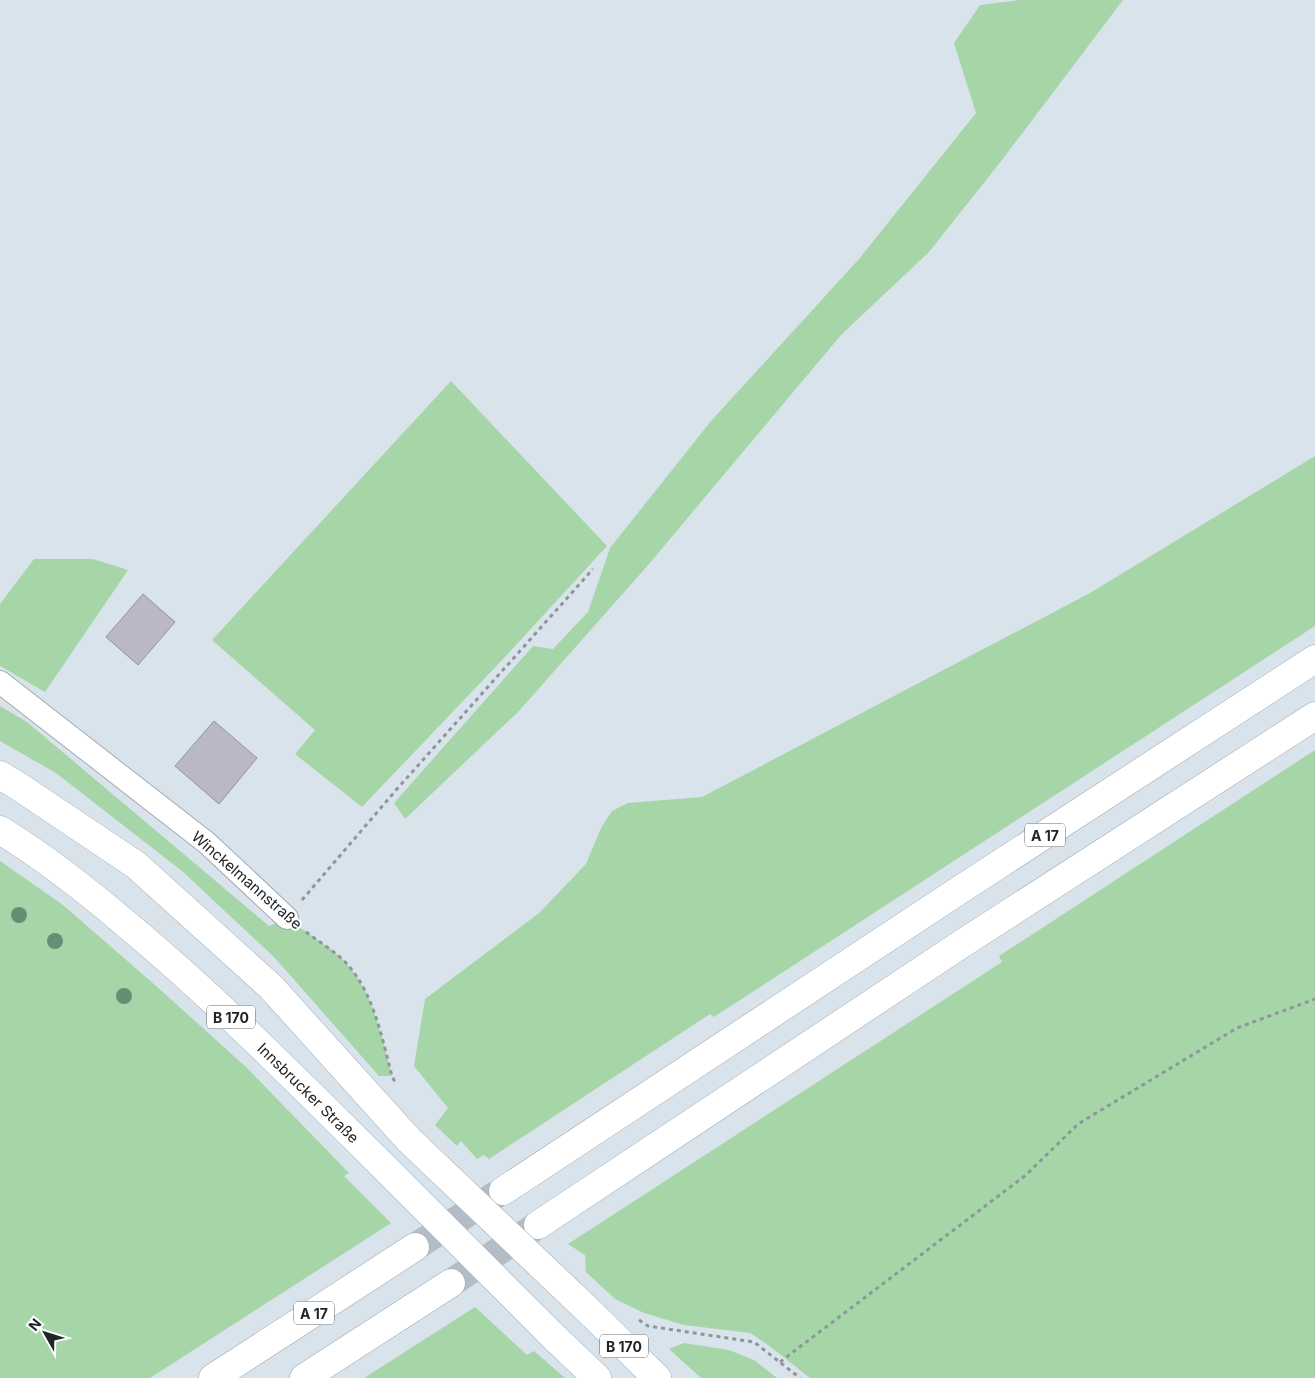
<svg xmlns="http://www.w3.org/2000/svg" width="1315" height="1378" font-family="Inter,sans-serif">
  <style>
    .green { fill: #a6d6a7 }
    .building { fill: #bab8c4; stroke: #93929d }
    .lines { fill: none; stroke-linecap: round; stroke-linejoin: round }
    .highway-tunnel { stroke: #b4bdc5; stroke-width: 28; stroke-dasharray: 28 14; stroke-linecap: butt }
    .street-casing { stroke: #a1aab3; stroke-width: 24 }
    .primary-casing { stroke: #a1aab3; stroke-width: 29 }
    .highway-casing { stroke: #a1aab3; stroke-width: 29 }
    .path { stroke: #8e969c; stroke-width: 3; stroke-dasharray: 4 4; stroke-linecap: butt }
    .street { stroke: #fff; stroke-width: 22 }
    .primary { stroke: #fff; stroke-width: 28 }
    .highway { stroke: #fff; stroke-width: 28 }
    .primary-bridge-casing { stroke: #a1aab3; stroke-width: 29; stroke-linecap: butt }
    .primary-bridge { stroke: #fff; stroke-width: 28 }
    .tree { fill: #638f74 }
    .labels { text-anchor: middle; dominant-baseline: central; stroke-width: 4; stroke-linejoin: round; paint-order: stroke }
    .shield { fill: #fff; stroke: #646668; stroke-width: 1 }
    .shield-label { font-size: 14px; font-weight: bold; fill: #212528 }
    .street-label { font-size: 15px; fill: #212528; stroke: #fff }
  </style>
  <rect width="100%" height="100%" fill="#d9e3ec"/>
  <g class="green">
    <path d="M1019,0H1123L1002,160L929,252L841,335L649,564L519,711L405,819L394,803L533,646L553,649L588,612L610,548L711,421L859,259L976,113L954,43L980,5Z"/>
    <path d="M451,381L607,546L504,658L362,807L295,754L315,730L212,640Z"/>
    <path d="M1315,456V626L714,1017L710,1014L489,1159L484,1155L477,1159L461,1141L457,1146L435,1125L448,1108L414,1066L425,999L539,913L586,864L601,828L612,811L628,803L702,797L1090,593Z"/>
    <path d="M34,559H93L128,570L45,692L0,666V604Z"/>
    <path d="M0,706L27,722L269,926L287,918C304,931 324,943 340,957C373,987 381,1035 392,1076H379L274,957L182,871L56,773L0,741Z"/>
    <path d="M1315,750V1378H810L768,1345L750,1333L684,1325L644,1313L615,1299L586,1272L585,1255L568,1244L1002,962L999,956Z"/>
    <path d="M0,861L63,905L155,985L246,1067L349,1173L344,1176L391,1223L150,1378H0Z"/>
    <path d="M475,1307L527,1355L534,1351L565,1378H364Z"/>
    <path d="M684,1343L729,1350L754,1360L777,1378H701L669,1349Z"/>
  </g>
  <g class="building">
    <path d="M143,594L175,622L138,665L106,637Z"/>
    <path d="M214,721L257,758L219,804L175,766Z"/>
  </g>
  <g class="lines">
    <g class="highway-tunnel">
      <path d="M415,1247L497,1194"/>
      <path d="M451,1283L535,1227"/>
    </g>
    <g class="street-casing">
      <path id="street" d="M0,682L207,843L287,918"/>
    </g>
    <g class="primary-casing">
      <g id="primary">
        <path d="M0,775L18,786L136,865L271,987L409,1140"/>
        <path id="s1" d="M0,830C44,857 85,889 125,923C213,996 294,1078 376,1159"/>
        <path d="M592,1314L657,1378"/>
        <path d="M555,1338L597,1378"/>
      </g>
    </g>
    <g class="highway-casing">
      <g id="highway">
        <path d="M503,1191L955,893L1315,659"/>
        <path d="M538,1225L963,943L1315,716"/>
        <path d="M213,1378L415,1247"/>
        <path d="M304,1378L451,1283"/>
      </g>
    </g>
    <g class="path">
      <path d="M302,900L397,789L593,569"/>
      <path d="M306,932C317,940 329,948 340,957C373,987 381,1035 392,1076L395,1082"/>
      <path d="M639,1320L648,1326L754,1342L800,1378"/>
      <path d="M780,1362L1026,1175L1078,1124L1237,1028L1315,999"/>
    </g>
    <use href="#street" class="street"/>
    <use href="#primary" class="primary"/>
    <use href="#highway" class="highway"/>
    <g class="primary-bridge-casing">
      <g id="primary-bridge">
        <path d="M409,1140L592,1314"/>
        <path d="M376,1159L555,1338"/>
      </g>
    </g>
    <use href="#primary-bridge" class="primary-bridge"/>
  </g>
  <g class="tree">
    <circle cx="19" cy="915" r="8"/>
    <circle cx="55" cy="941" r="8"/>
    <circle cx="124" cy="996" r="8"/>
  </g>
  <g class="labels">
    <g class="shield">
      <rect x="1025" y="823.5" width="40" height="23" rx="4"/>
      <rect x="207" y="1005.5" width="48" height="23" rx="4"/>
      <rect x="294" y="1301.5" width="40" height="23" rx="4"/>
      <rect x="600" y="1334.5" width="48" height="23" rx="4"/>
    </g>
    <g class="shield-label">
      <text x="1045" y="835">A 17</text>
      <text x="231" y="1017">B 170</text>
      <text x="314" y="1313">A 17</text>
      <text x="624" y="1346">B 170</text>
    </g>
    <g class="street-label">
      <text transform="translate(247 880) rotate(41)">Winckelmannstraße</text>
      <text stroke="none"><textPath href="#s1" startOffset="406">Innsbrucker Straße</textPath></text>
    </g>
  </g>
  <g transform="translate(45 1333) rotate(309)" stroke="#ffffff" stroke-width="4" paint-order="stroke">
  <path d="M0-4L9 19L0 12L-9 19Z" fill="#212528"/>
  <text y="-8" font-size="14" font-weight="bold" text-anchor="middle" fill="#212528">N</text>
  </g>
</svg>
